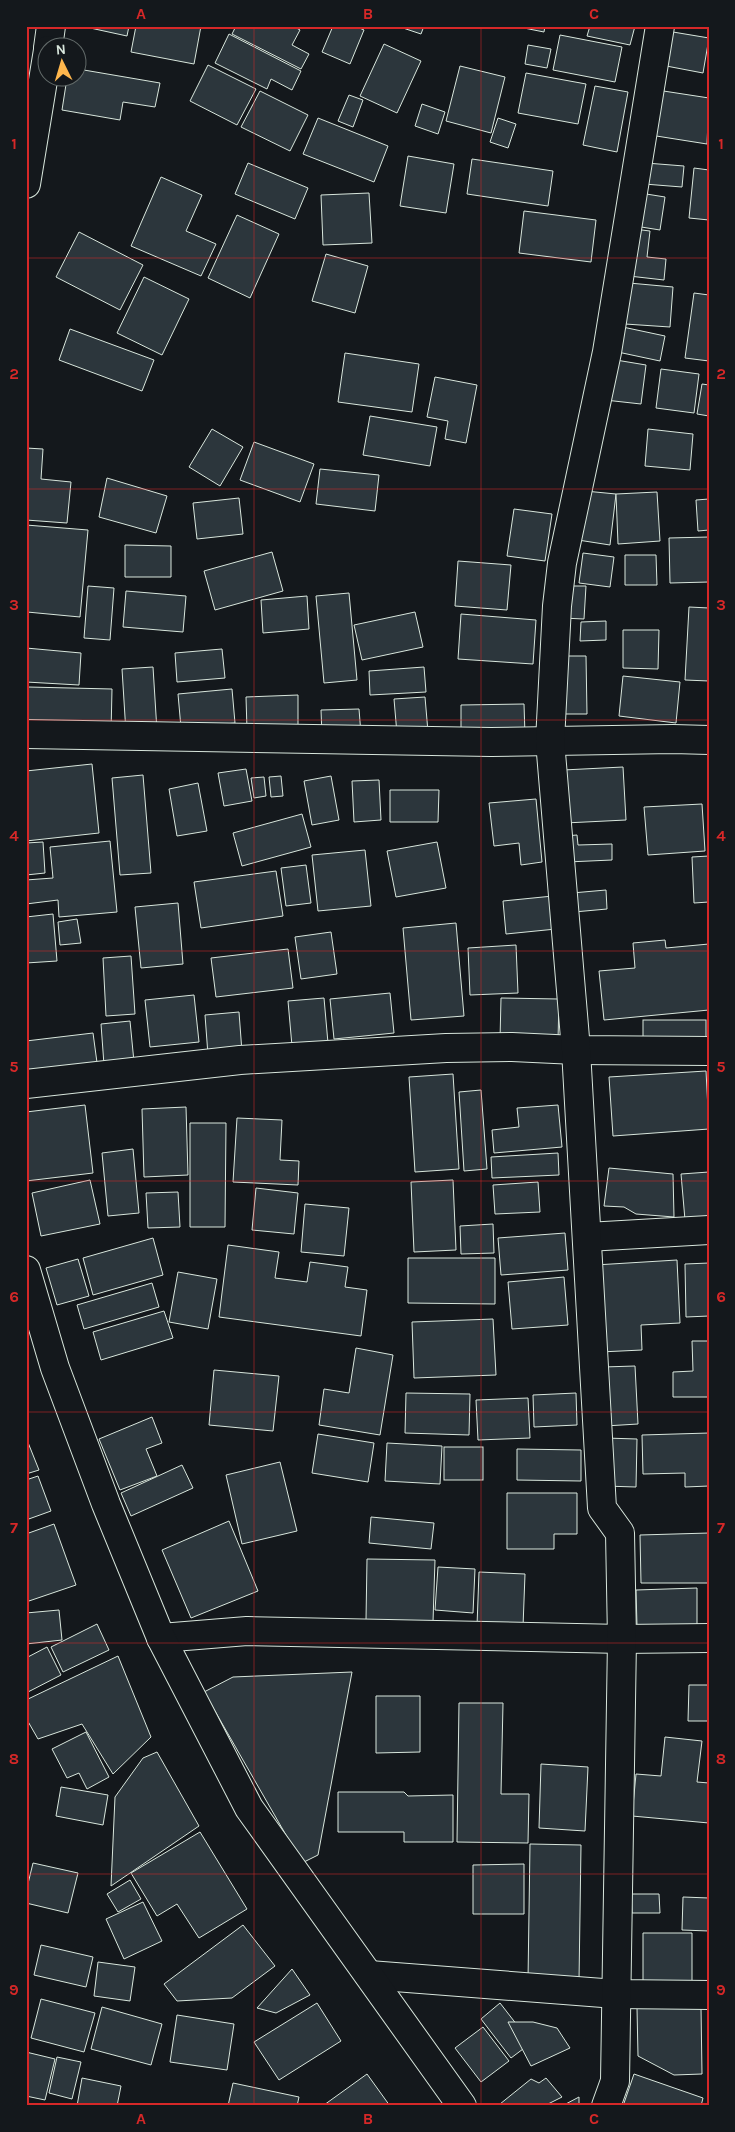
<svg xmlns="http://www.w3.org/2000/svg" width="735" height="2132" font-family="Karla,sans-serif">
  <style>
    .building { fill: #2c363c; stroke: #d8e6dc }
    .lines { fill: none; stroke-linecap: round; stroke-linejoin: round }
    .street-casing { stroke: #d8e6dc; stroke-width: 30 }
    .secondary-casing { stroke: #d8e6dc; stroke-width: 30 }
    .street { stroke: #14181c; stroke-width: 28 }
    .secondary { stroke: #14181c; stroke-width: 28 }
    .grid { fill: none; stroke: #d62828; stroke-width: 1; stroke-opacity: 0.55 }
    .neatline { fill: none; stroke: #d62828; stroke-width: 2 }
    .grid-label { font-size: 16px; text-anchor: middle; font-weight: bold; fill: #d62828 }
  </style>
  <rect width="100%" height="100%" fill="#14181c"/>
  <g class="building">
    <path d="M81,26H129L127,36Z"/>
    <path d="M136,26H201L194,64L131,52Z"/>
    <path d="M236,26H293L300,30L292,45L309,54L301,69L232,34Z"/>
    <path d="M333,26H355L364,30L350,64L322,52Z"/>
    <path d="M397,26H424L421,34Z"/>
    <path d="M514,26H545L544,32Z"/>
    <path d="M590,26H635L630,45L587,36Z"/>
    <path d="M667,31L709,38L703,73L661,65Z"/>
    <path d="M229,34L301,71L292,90L271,79L267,89L215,63Z"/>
    <path d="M560,35L622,47L615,82L553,70Z"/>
    <path d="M384,44L421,61L397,113L360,96Z"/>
    <path d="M528,45L551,49L547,68L525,64Z"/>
    <path d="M208,65L256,89L237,125L190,101Z"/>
    <path d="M460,66L505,77L491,133L446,121Z"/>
    <path d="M78,69L160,83L155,107L123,102L120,120L62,110L67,78H78Z"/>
    <path d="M526,73L586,84L578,124L518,113Z"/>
    <path d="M595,86L628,92L617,152L583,145Z"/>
    <path d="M657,90L709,98L707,144L650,135Z"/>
    <path d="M260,91L308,115L290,151L241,127Z"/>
    <path d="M349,95L363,100L353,127L338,121Z"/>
    <path d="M422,104L445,112L438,134L415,126Z"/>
    <path d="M318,118L388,146L374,182L303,154Z"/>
    <path d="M498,118L516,124L508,148L490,142Z"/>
    <path d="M408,156L454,164L446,213L400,206Z"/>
    <path d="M472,159L553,171L548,206L467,194Z"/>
    <path d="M248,163L308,188L295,219L235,194Z"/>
    <path d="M646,163L684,166L682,187L644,184Z"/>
    <path d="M694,168L709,170V220L689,218Z"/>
    <path d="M161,177L202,195L186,231L216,244L201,276L131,246Z"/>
    <path d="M369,193L372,243L323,245L321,195Z"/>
    <path d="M640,193L665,197L660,230L635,226Z"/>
    <path d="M524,211L596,220L591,262L519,253Z"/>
    <path d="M237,215L279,234L250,298L208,278Z"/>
    <path d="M634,229L650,231L647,257L666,259L664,280L629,276Z"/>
    <path d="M79,232L143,265L120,310L56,277Z"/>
    <path d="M326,254L368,266L355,313L312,301Z"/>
    <path d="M144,277L189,299L162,355L117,333Z"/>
    <path d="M629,283L673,287L670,327L625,324Z"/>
    <path d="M694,293L709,295V361L685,358Z"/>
    <path d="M618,326L665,336L660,361L613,351Z"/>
    <path d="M70,329L154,360L142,391L59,360Z"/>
    <path d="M345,353L419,364L412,412L338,402Z"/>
    <path d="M610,359L646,365L641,404L605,400Z"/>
    <path d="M661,369L699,374L694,413L656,408Z"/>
    <path d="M435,377L477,385L466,443L445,439L448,421L427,417Z"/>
    <path d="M702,384L709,385V416L697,414Z"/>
    <path d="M370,416L437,427L430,466L363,455Z"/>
    <path d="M212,429L243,447L220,486L189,467Z"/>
    <path d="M648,429L693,434L690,470L645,466Z"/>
    <path d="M254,442L314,464L300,502L240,480Z"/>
    <path d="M26,448L43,449L41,479L71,482L67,523L26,520Z"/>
    <path d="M320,469L379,475L375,511L316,504Z"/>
    <path d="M107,478L167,496L156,533L99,517Z"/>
    <path d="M585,491L616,494L610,545L578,540Z"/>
    <path d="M657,492L660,541L618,544L616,494Z"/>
    <path d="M239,498L243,534L197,539L193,503Z"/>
    <path d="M709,499V530L698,531L696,500Z"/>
    <path d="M514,509L552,514L545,561L507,556Z"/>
    <path d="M26,525L88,530L80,617L27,612L26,625Z"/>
    <path d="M709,537V582L670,583L669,538Z"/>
    <path d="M125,545L171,546V577H125Z"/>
    <path d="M272,552L283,591L215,610L204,571Z"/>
    <path d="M583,553L614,557L610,587L579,583Z"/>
    <path d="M625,555H656L657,585H625Z"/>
    <path d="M458,561L511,565L507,610L455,606Z"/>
    <path d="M88,586L114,588L110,640L84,638Z"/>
    <path d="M563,586H586L584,619L562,618Z"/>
    <path d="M126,591L186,596L183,632L123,627Z"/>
    <path d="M349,593L357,680L324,683L316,596Z"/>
    <path d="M307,596L309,629L263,633L261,600Z"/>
    <path d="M689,607L709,608V681L685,680Z"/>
    <path d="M415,612L423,647L362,660L354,625Z"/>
    <path d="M461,614L536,620L533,664L458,659Z"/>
    <path d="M606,621V640L580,641L581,622Z"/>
    <path d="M623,630H659L658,669L623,668Z"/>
    <path d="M26,648L81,653L79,685L26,682Z"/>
    <path d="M222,649L225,678L177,682L175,653Z"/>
    <path d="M559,656H586L587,714H560Z"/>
    <path d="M153,667L157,731L126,733L122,669Z"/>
    <path d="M424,667L426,692L370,695L369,671Z"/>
    <path d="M623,676L680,682L676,723L619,716Z"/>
    <path d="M28,687L112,689L111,733L27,731Z"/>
    <path d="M232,689L235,723L181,728L178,694Z"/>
    <path d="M298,695V729L247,730L246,697Z"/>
    <path d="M425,697L428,732L397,734L394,699Z"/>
    <path d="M524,704L525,735L461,736V705Z"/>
    <path d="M359,709L361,734L322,736L321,710Z"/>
    <path d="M92,764L99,833L26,841V771Z"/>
    <path d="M623,767L626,820L565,823L563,770Z"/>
    <path d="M246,769L252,801L224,806L218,773Z"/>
    <path d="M143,775L151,873L120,875L112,778Z"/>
    <path d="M281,776L283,796L271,797L269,777Z"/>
    <path d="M331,776L339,820L312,825L304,781Z"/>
    <path d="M264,777L266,796L254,798L251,778Z"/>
    <path d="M379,780L381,820L354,822L352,781Z"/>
    <path d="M198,783L207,831L177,836L169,789Z"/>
    <path d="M390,790H439L438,822H390Z"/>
    <path d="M536,799L542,862L521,865L519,843L494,846L489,803Z"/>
    <path d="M702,804L705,851L648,855L644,807Z"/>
    <path d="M302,814L311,847L242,866L233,833Z"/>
    <path d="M577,835L578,845L612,844V860L567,862L565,836Z"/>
    <path d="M110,841L117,912L59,917L58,900L26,904V880L53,878L50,847Z"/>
    <path d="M43,842L45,873L26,875V843Z"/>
    <path d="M437,842L446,888L396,897L387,851Z"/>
    <path d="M365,850L371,906L318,911L312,855Z"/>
    <path d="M709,856V902L694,903L692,857Z"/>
    <path d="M306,865L311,903L286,906L281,868Z"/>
    <path d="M276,871L283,916L201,928L194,882Z"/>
    <path d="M606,890L607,909L574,912L572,893Z"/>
    <path d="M553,896L556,929L506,934L503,901Z"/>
    <path d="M178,903L183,964L141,968L135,907Z"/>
    <path d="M53,914L57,961L26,963V917Z"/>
    <path d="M77,919L81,943L60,945L58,922Z"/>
    <path d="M456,923L464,1016L411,1020L403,928Z"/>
    <path d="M331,932L337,974L301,979L295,937Z"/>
    <path d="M665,940L666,948L709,944V1010L604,1020L599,971L635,968L633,943Z"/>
    <path d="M516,945L518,993L470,995L468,948Z"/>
    <path d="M288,949L293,988L216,997L211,958Z"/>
    <path d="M131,956L135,1014L106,1016L103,958Z"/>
    <path d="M390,993L394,1033L334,1039L330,999Z"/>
    <path d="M194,995L199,1042L150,1047L145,1000Z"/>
    <path d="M324,998L328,1043L292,1046L288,1001Z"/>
    <path d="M501,998L559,999L558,1041L500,1040Z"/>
    <path d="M239,1012L242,1052L208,1055L205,1015Z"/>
    <rect x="643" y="1020" width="63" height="26"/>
    <path d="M130,1021L134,1062L104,1065L101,1024Z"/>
    <path d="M93,1033L98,1070L26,1079V1041Z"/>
    <path d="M706,1071L709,1129L613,1136L609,1077Z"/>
    <path d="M453,1074L459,1169L415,1172L409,1077Z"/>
    <path d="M481,1090L487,1169L464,1171L459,1092Z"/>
    <path d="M85,1105L93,1173L26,1181V1112Z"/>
    <path d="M558,1105L562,1147L494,1153L492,1130L519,1127L517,1108Z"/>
    <path d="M186,1107L188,1175L144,1177L142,1109Z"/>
    <path d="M237,1118L282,1120L280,1160L299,1161L298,1185L233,1182Z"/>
    <path d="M190,1123H226L225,1227H190Z"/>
    <path d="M133,1149L139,1213L108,1216L102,1153Z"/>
    <path d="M558,1153L559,1175L492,1178L491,1157Z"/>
    <path d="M609,1168L673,1174L674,1217L636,1214L624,1207L604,1206Z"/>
    <path d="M709,1172V1219L685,1220L681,1174Z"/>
    <path d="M90,1180L100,1224L41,1236L32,1193Z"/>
    <path d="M453,1180L456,1250L414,1252L411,1182Z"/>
    <path d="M538,1182L540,1212L495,1214L493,1185Z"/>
    <path d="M256,1188L298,1193L294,1234L252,1230Z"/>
    <path d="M178,1192L180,1227L148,1228L146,1193Z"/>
    <path d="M305,1204L349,1208L344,1256L301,1252Z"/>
    <path d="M493,1224L494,1253L461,1254L460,1226Z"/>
    <path d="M565,1233L568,1270L501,1275L498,1238Z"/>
    <path d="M153,1238L163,1275L93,1295L83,1258Z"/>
    <path d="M228,1245L279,1252L275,1278L307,1282L310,1262L348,1267L345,1287L367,1290L361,1336L219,1317Z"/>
    <path d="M408,1258H495V1304L408,1303Z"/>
    <path d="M78,1259L89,1296L57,1305L46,1268Z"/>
    <path d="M677,1260L680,1323L641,1325L642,1350L600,1352L595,1265Z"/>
    <path d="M709,1263V1316L686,1317L685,1264Z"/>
    <path d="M178,1272L217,1279L208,1329L169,1322Z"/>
    <path d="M564,1277L568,1325L512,1329L508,1282Z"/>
    <path d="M152,1283L159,1307L84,1329L77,1305Z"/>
    <path d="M164,1311L173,1338L101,1360L93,1332Z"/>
    <path d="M493,1319L496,1375L414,1378L412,1322Z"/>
    <path d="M692,1341H709V1397H673V1372L693,1371Z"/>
    <path d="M356,1348L393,1355L380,1435L319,1425L324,1389L349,1393Z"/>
    <path d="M635,1366L638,1424L605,1426L603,1367Z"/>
    <path d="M214,1370L279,1376L273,1431L209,1425Z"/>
    <path d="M406,1393L470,1394L469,1435L405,1433Z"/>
    <path d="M576,1393L577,1425L534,1427L533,1395Z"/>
    <path d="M528,1398L530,1438L478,1440L476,1400Z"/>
    <path d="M152,1417L162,1443L146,1449L157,1476L120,1490L99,1439Z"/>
    <path d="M709,1433V1486L685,1487V1473L643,1474L642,1435Z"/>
    <path d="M318,1434L374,1443L368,1482L312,1473Z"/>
    <path d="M605,1438L637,1439L636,1487L604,1486Z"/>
    <path d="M27,1440L39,1470L26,1474V1441Z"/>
    <path d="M387,1443L442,1446L440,1484L385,1481Z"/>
    <rect x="444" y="1447" width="39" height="33"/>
    <path d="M517,1449L581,1450V1481L517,1480Z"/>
    <path d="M280,1462L297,1531L242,1544L226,1475Z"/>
    <path d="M182,1465L193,1488L131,1516L121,1493Z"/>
    <path d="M38,1476L51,1511L26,1520V1480Z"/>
    <path d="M507,1493H577V1534H554V1549H507Z"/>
    <path d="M371,1517L434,1523L431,1549L369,1543Z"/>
    <path d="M229,1521L258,1591L191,1618L162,1550Z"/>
    <path d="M54,1524L76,1585L26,1602V1534Z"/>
    <path d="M709,1533V1583H641L640,1535Z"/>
    <path d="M367,1559L435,1560L433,1622L366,1620Z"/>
    <path d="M438,1567L475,1569L473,1613L435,1610Z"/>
    <path d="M479,1572L525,1574L523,1627L477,1626Z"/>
    <path d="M697,1588V1625L637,1626L636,1590Z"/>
    <path d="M59,1610L62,1640L26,1644V1613Z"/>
    <path d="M97,1624L109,1650L63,1672L51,1647Z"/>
    <path d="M47,1647L61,1675L26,1693V1658Z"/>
    <path d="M118,1656L151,1737L113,1774L82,1724L38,1739L26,1718V1700Z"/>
    <path d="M352,1672L318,1855L302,1863L204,1692L233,1677Z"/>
    <path d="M689,1685H709V1721H688Z"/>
    <path d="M376,1696H420V1752L376,1753Z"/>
    <path d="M459,1703H503L501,1794H529L528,1843L457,1842Z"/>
    <path d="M86,1732L109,1777L87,1789L79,1773L67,1778L52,1749Z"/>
    <path d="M665,1737L702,1741L697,1782L709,1783V1823L632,1816L636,1774L661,1776Z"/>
    <path d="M157,1752L199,1826L111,1886L115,1797L143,1758Z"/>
    <path d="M541,1764L588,1767L585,1831L539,1828Z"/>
    <path d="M61,1787L108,1795L103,1825L56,1816Z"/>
    <path d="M338,1792H404L408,1796L453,1795V1842H404V1832H338Z"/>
    <path d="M200,1832L247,1909L199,1938L177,1904L157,1916L131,1873Z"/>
    <path d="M530,1844L581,1845L579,1981L528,1980Z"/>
    <path d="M33,1863L78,1873L68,1913L26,1903V1892Z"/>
    <path d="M524,1864V1914H473V1865Z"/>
    <path d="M130,1880L141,1899L118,1912L107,1894Z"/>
    <path d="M631,1894H659L660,1913H632Z"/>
    <path d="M683,1897L709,1898V1931L682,1930Z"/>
    <path d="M143,1902L162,1941L124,1959L106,1919Z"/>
    <path d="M243,1925L275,1966L232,1998L177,2001L164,1984Z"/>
    <path d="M643,1933H692V1983L643,1982Z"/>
    <path d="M41,1945L93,1957L86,1987L34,1975Z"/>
    <path d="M98,1962L135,1967L130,2001L94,1996Z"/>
    <path d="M292,1969L310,1995L276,2013L257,2008Z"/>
    <path d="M41,1999L95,2013L84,2052L31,2038Z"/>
    <path d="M317,2003L341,2041L279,2080L254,2042Z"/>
    <path d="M500,2003L531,2043L511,2058L481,2019Z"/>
    <path d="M102,2007L162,2024L151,2065L91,2049Z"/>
    <path d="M701,2007L702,2074L674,2075L638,2056L637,2008Z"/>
    <path d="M177,2015L234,2024L227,2070L170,2062Z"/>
    <path d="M508,2022H533L557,2028L570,2048L531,2066Z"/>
    <path d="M483,2027L509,2061L481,2082L455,2048Z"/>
    <path d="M26,2052L55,2059L45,2100L26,2096Z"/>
    <path d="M57,2057L81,2062L72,2099L49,2093Z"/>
    <path d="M367,2074L390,2106H325L324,2105Z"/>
    <path d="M634,2074L703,2098L701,2106H623Z"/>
    <path d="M82,2078L121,2086L117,2106H77Z"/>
    <path d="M546,2078L562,2097L544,2106H501L500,2104L531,2079L539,2083Z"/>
    <path d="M233,2083L299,2097L297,2106H228Z"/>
    <path d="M579,2097V2106H562Z"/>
  </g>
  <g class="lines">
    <g class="street-casing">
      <g id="street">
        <path d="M26,734L491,742L673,739L709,740"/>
        <path d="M26,1084L240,1060L446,1048L512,1047L576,1050L709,1051"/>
        <path d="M587,1237L709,1230"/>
        <path d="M161,1638L247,1631L622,1639L709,1638"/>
        <path d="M369,1975L616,1994L709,1995"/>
        <path d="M606,2106L615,2081L622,1639L620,1533L602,1508L576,1050L550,741L557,606L562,563L607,352L660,26"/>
      </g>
    </g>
    <g class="secondary-casing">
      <g id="secondary">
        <path d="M48,48L51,26"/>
        <path d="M26,184L48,50"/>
        <path d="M26,1270L55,1368L106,1504L161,1638L249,1808L462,2106"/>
      </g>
    </g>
    <use href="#street" class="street"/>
    <use href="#secondary" class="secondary"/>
  </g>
  <path class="grid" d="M254,26V2106M481,26V2106M26,258H709M26,489H709M26,720H709M26,951H709M26,1181H709M26,1412H709M26,1643H709M26,1874H709"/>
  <rect width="735" height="2132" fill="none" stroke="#14181c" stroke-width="55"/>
  <g transform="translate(62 62) rotate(355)"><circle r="24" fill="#14181c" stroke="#626a69"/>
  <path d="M0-4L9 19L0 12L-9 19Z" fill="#ffb74d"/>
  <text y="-8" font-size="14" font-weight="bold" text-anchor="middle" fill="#d8e6dc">N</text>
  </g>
  <rect x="28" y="28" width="680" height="2076" class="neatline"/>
  <g class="grid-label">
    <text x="141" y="19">A</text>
    <text x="368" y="19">B</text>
    <text x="594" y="19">C</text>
    <text x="14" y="149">1</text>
    <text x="721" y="149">1</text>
    <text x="14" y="379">2</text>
    <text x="721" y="379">2</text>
    <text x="14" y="610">3</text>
    <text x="721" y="610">3</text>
    <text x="14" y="841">4</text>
    <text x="721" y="841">4</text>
    <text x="14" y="1072">5</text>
    <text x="721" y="1072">5</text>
    <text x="14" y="1302">6</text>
    <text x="721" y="1302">6</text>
    <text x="14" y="1533">7</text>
    <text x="721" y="1533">7</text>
    <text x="14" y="1764">8</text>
    <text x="721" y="1764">8</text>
    <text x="14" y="1995">9</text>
    <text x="721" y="1995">9</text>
    <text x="141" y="2124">A</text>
    <text x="368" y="2124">B</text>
    <text x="594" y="2124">C</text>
  </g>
</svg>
